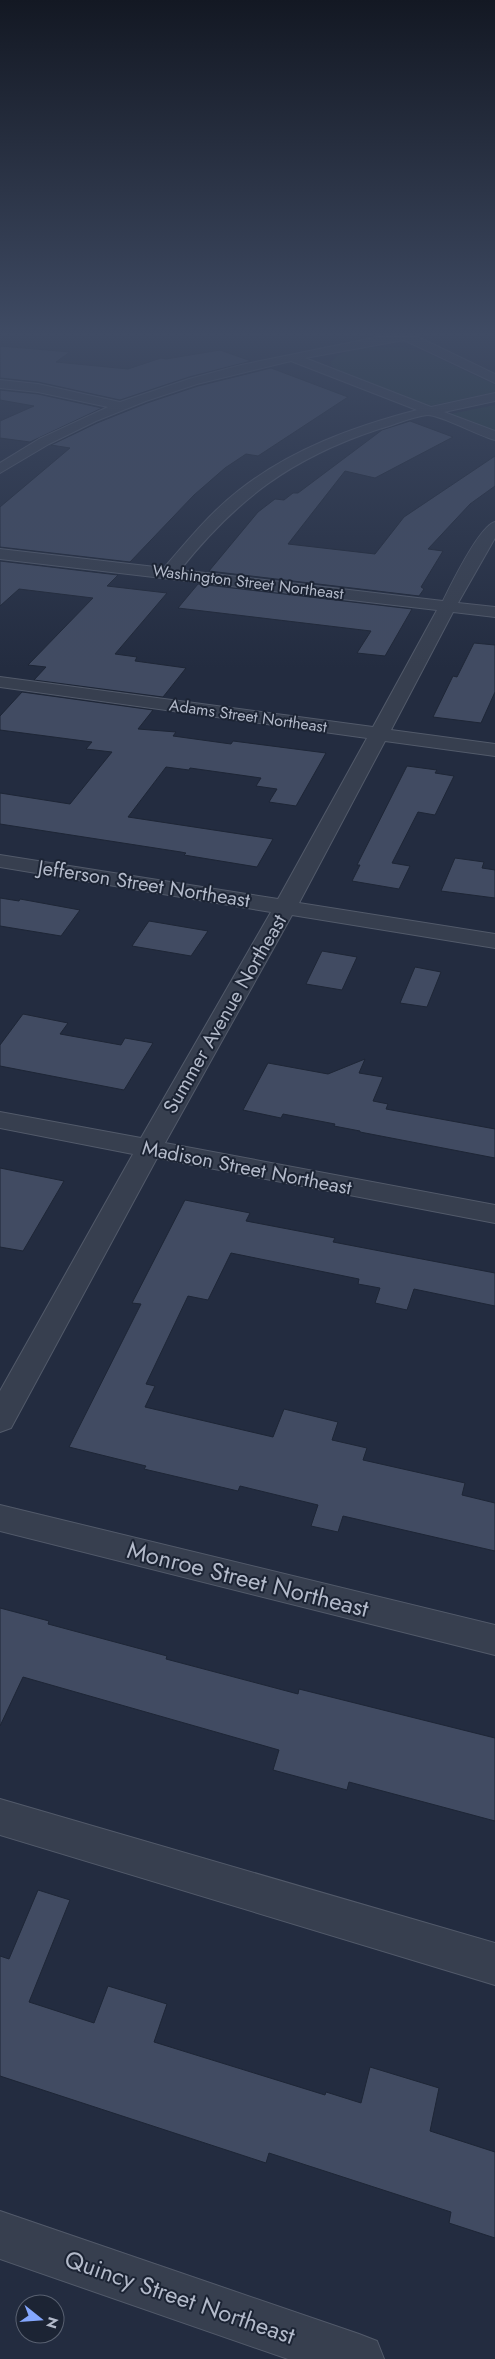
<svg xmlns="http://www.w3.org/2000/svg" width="495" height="2359" font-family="Jost,sans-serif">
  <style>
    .green { fill: #253b41 }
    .building { fill: #414b62; stroke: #1e2636 }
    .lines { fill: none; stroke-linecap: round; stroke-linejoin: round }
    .minor-casing { stroke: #525a6a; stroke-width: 2 }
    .minor { fill: #373f4f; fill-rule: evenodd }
    .labels { text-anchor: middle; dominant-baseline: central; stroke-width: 4; stroke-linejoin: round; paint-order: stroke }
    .far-street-label { font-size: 16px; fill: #b3baca; stroke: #1c2434 }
    .street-label { font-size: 20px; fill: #b3baca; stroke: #1c2434 }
    .near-street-label { font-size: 24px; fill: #b3baca; stroke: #1c2434 }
  </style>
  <rect width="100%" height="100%" fill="#232c40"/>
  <g class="green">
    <path d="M395,347L423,351L495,385V392L429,406L338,372L330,364C343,344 374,348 395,347Z"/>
    <path d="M495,405V431L450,414Z"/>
  </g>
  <g class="building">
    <path d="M0,346L70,352L56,362L128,369L161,358L166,359L220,350L251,361L189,377L120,400L38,382L0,378Z"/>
    <path d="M271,368L348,397L258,456L246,454L225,468L194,495L130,562L0,547V507L70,448L51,445L97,423L147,403L198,386Z"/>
    <path d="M0,390L38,394L102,408L30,442L0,438V421L34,406L0,400Z"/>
    <path d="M410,421L453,437L375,478L345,471L288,544L375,554L404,517L495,456V486L470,504L428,549L443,551L421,587L424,589L419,596L209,571L258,512L275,499L284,500L293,493H298L382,430Z"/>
    <path d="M0,561L118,575L107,586L167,593L115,654L137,657L135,661L186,668L163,697L34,680L46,667L28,665L93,598L19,589L0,606Z"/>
    <path d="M198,584L412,609L385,656L357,653L371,631L178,608Z"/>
    <path d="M474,643L495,645V692L481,723L433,717L453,676L457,677Z"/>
    <path d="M22,692L153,710L138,729L176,732L173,736L231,744L233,741L326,753L296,806L269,802L277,789L256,786L261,778L190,768L189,770L166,767L128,817L273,839L257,867L184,855L186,853L181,852L0,824V793L70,804L112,752L86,749L92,742L0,730V716Z"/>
    <path d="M407,766L437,770L435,773L454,776L435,815L418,812L392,863L410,866L399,889L352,881L360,865H357Z"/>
    <path d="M455,858L484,862L482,868L495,870V898L441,891Z"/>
    <path d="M0,898L19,901L20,899L80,910L61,936L0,926Z"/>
    <path d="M149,921L208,931L191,956L132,946Z"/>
    <path d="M322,951L357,957L342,990L306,984Z"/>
    <path d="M415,967L441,972L427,1007L400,1003Z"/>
    <path d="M23,1014L68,1023L60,1034L121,1045L125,1038L153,1043L124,1090L0,1066V1045Z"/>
    <path d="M365,1059L359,1073L383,1077L373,1101L388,1104L386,1109L495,1129V1158L360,1132V1131L334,1126L335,1124L283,1114L281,1118L243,1110L268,1063L328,1074Z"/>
    <path d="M0,1168L64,1181L23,1251L0,1247Z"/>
    <path d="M185,1200L250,1213L246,1221L335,1238L333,1242L495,1273V1306L414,1289L407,1310L375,1303L380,1288L358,1284L359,1279L231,1253L208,1300L188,1296L146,1384L155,1386L145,1407L273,1437L284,1409L338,1422L332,1440L367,1448L363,1460L465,1483L462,1495L495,1503V1551L343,1516L338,1532L311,1526L318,1505L240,1486L238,1491L144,1469L146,1466L69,1447L141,1304L132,1303Z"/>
    <path d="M0,1608L49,1621L48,1624L167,1656L166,1659L298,1694L299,1689L495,1738V1821L349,1782L347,1790L273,1770L279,1750L23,1677L0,1726Z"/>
    <path d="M38,1890L70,1900L29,2002L94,2023L108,1986L167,2004L154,2042L325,2095L326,2092L361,2103L370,2067L439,2088L430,2131L495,2152V2238L449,2223L451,2212L269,2153L266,2163L0,2076V1956L9,1959Z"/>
  </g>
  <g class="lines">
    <g class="minor-casing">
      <g id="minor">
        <path d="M378,337H418L495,374V383L404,340L305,358L431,407L495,393V401L444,412L495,431V440C479,436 439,414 427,415C411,417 394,425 379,429C291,458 237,499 180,570L443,601C451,585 479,526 495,522V538L458,603L495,607V617L453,612L391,730L495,744V756L385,741L299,903L495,934V948L292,915L165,1143L495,1205V1223L157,1158L11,1428L0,1432V1391L133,1154L0,1128V1112L141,1138L271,912L0,867V855L278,899L367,738L0,687V677L373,727L437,610L0,559V549L164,568C187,541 210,513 238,491C290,450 352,427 417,410L291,361L197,384L146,401L96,421L49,444L0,473V463L39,439L108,407L38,392L0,388V380L38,384L120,402L189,379L241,365Z"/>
        <path d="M0,1505L495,1625V1655L0,1531Z"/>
        <path d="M0,1799L495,1943V1985L0,1835Z"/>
        <path d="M0,2211L359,2334L377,2341L384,2359H288L0,2259Z"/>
      </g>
    </g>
    <use href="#minor" class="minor"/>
  </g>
  <linearGradient id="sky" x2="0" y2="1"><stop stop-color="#131823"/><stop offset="0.5" stop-color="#3f4b64"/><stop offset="1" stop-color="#3f4b64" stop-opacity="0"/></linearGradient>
  <rect width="495" height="668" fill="url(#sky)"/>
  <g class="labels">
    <g class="far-street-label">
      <text transform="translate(248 582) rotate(7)">Washington Street Northeast</text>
      <text transform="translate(248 716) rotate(8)">Adams Street Northeast</text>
    </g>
    <g class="street-label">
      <text transform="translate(144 884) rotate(9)">Jefferson Street Northeast</text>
      <text transform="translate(225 1014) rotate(-60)">Summer Avenue Northeast</text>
      <text transform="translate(247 1168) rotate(11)">Madison Street Northeast</text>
    </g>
    <g class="near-street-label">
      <text transform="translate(248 1579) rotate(14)">Monroe Street Northeast</text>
      <text transform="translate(180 2297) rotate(19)">Quincy Street Northeast</text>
    </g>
  </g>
  <g transform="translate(40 2319) rotate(107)"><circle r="24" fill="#1c2434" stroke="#586070"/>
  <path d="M0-4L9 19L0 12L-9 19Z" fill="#84a7fe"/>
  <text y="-8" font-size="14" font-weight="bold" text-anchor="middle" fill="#b3baca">N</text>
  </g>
</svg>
